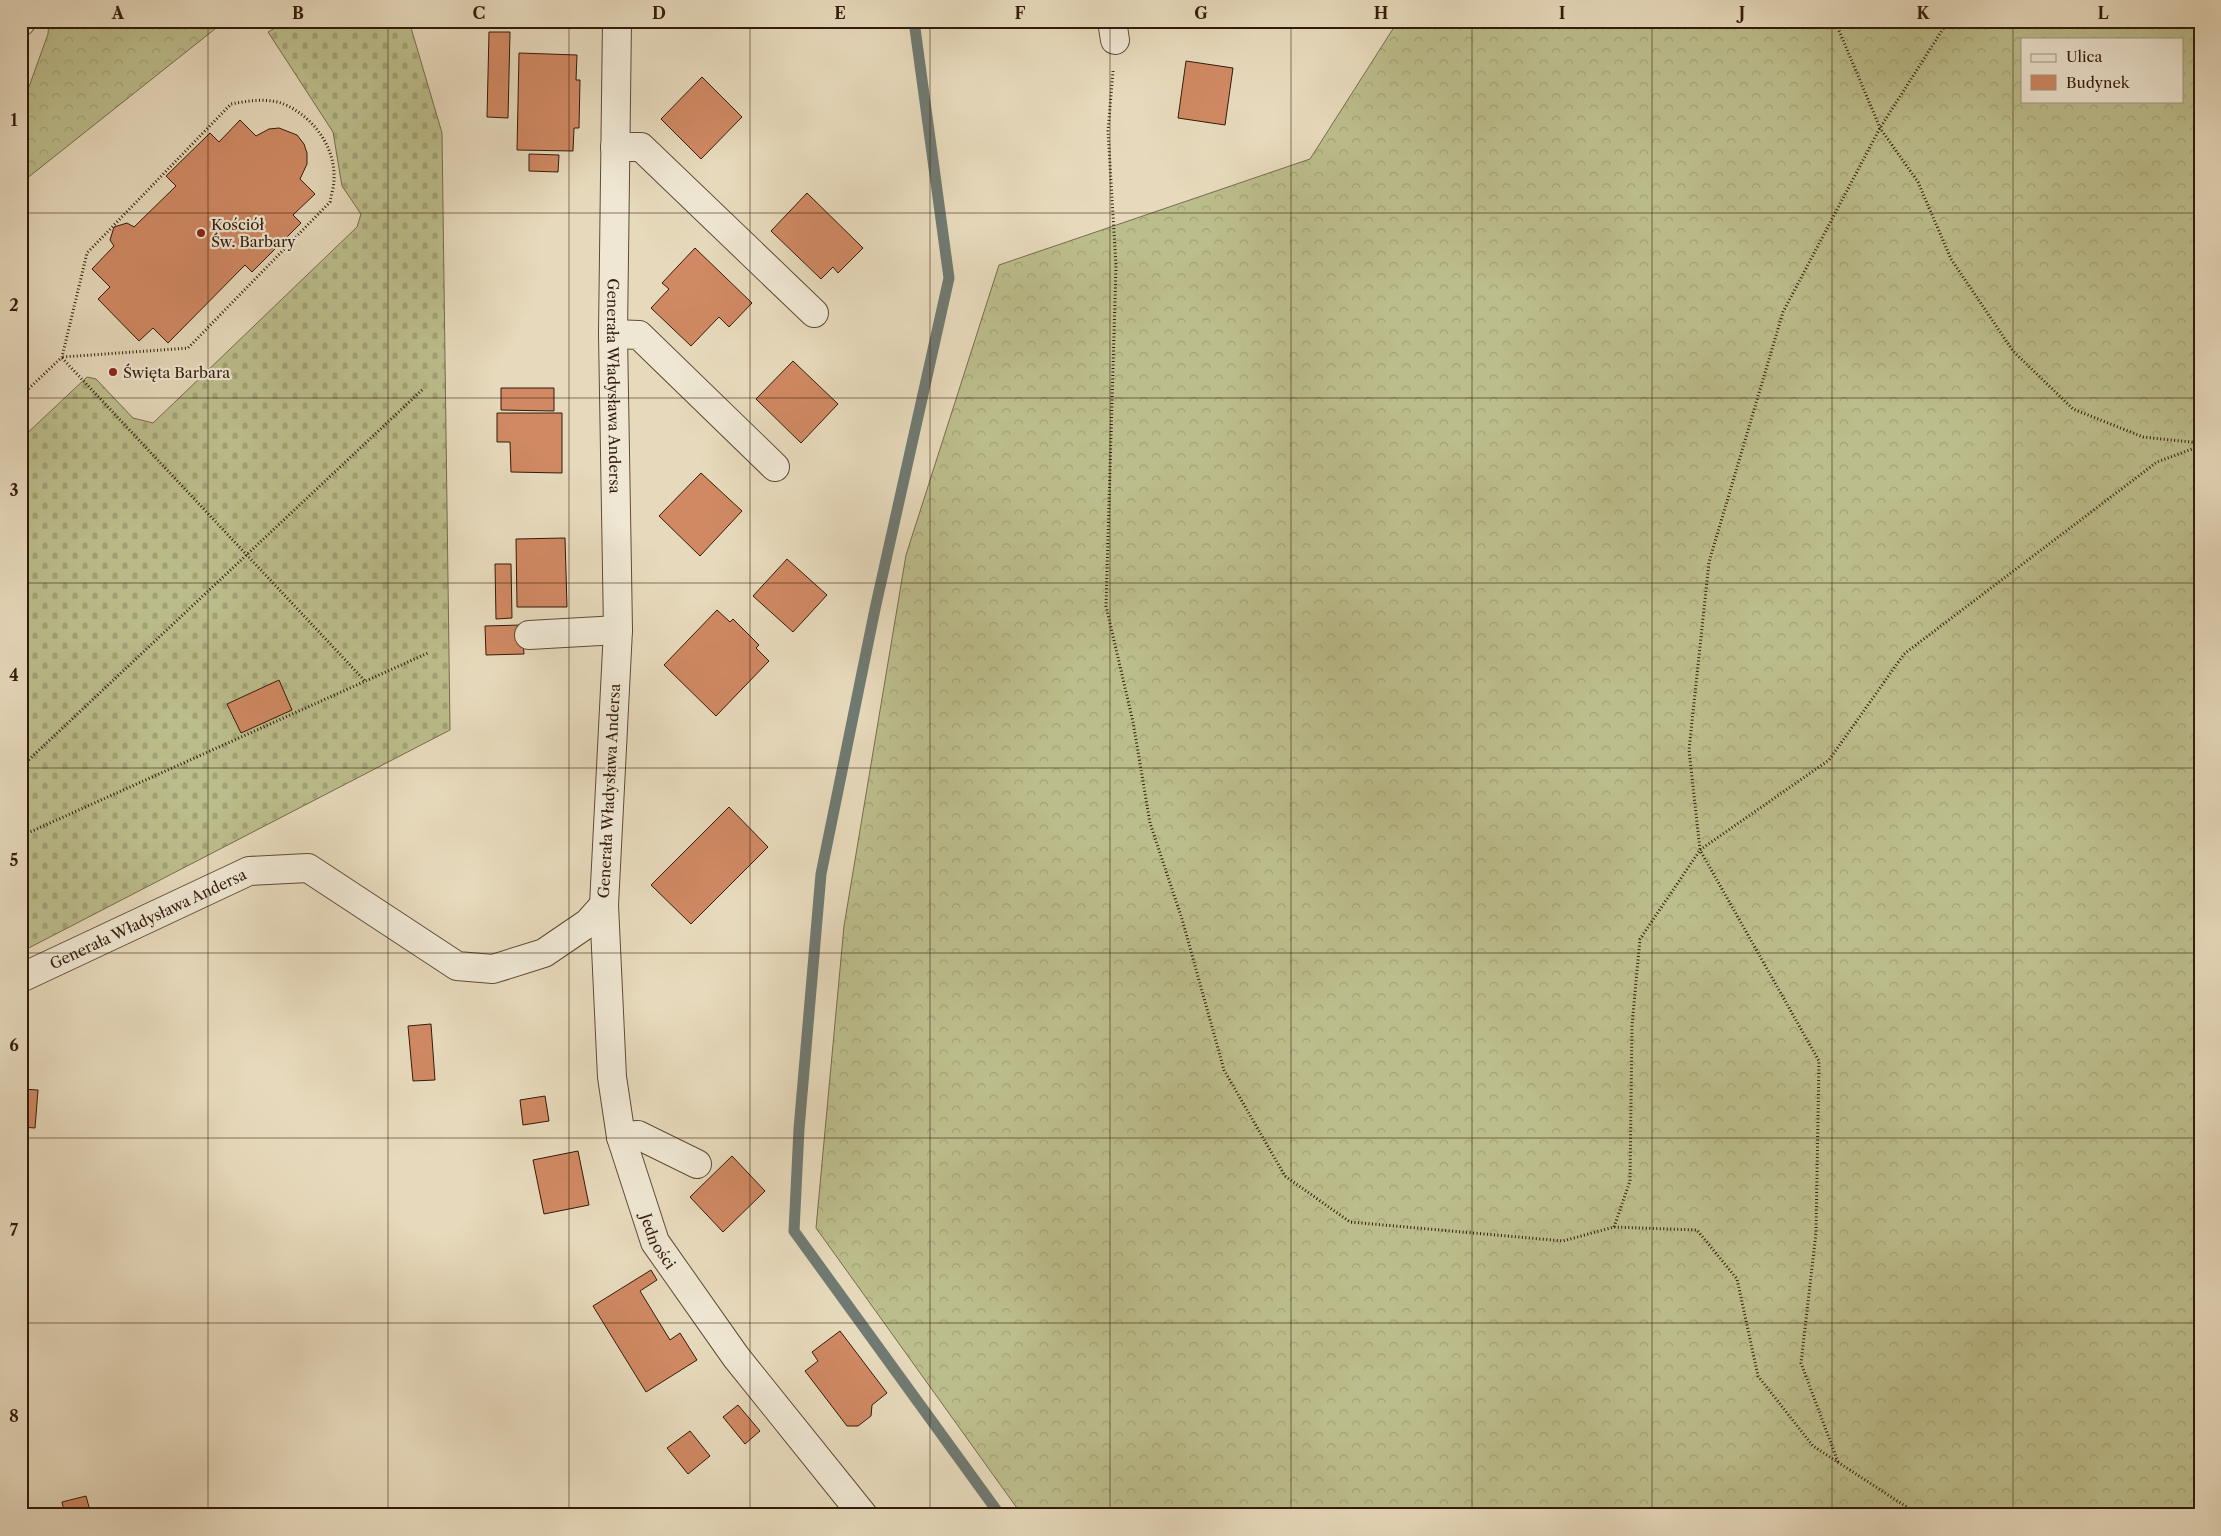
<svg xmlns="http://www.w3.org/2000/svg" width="2221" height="1536" font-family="'Libre Caslon Text',serif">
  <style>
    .forest { fill: url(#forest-crowns); stroke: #786c4b; fill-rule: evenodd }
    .cemetery { fill: url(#cemetery-stones); stroke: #786c4b }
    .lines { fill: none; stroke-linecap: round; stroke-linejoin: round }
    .stream { stroke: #707a72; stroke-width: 11 }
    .building { fill: #d08963; stroke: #331b0a }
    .minor-casing { stroke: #604b36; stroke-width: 30 }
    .path { stroke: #331b0a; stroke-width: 3; stroke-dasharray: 1 2.5; stroke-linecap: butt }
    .minor { stroke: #efe7d3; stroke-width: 28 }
    .grid { fill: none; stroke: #331b0a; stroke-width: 1; stroke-opacity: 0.55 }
    .poi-dot { fill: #8f2418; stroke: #efe7d3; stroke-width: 2 }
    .labels { text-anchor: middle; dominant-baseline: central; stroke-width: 4.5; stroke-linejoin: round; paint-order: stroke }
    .poi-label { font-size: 15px; fill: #331b0a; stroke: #efe7d3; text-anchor: start }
    .street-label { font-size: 15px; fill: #331b0a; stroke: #efe7d3 }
    .neatline { fill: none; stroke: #331b0a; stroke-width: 2 }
    .grid-label { font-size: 16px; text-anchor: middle; font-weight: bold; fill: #331b0a }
  </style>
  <defs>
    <pattern id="forest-crowns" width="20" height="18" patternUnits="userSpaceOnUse" patternTransform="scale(1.25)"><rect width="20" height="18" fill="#bcbd8c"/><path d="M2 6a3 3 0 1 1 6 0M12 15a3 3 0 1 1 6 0" fill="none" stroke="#a2a277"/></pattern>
    <pattern id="cemetery-stones" width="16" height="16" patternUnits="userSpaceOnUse" patternTransform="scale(1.25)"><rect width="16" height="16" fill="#bcbd8c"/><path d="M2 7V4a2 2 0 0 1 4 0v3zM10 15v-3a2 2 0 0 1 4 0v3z" fill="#a2a277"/></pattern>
  </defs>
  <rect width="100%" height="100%" fill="#e7dabc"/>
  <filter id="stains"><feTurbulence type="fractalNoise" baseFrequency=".004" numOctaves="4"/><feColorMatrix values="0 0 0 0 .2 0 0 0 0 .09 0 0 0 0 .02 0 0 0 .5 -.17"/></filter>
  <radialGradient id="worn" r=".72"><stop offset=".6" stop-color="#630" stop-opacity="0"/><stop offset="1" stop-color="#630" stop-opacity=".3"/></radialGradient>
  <g class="forest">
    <path d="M49,21H225L21,183V109L48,34Z"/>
    <path d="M1398,21H2200V1515H1022L816,1228L844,926L906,555L999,265L1310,159ZM2022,39H2182V101H2022Z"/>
  </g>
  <path class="cemetery" d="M287,21H409L442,133L450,730L21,952V439L87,377L96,379L133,418L153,423L357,227L361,214L342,186L333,132L268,32Z"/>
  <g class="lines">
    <path class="stream" d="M914,21L949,278L875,609L821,874L799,1129L794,1231L1000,1515"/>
  </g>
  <g class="building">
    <path d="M489,32H510L508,118L487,117Z"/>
    <path d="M519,53L577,55L576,80H580L579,128H574L573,151L517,150Z"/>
    <path d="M1186,61L1233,68L1225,125L1178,118Z"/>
    <path d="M702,77L742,117L701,159L661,119Z"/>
    <path d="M240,120L256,136L269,129L279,128L297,135L304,144L307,153V164L300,179L315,194L293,215L301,223L252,272L245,265L168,343L153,328L139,341L98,299L110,287L92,269L114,246L110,240L114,227L127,223L134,227L176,186L166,176L210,133L219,142Z"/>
    <path d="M529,154L559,155L558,172L529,171Z"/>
    <path d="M807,193L863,248L838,273L833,267L821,279L771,231Z"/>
    <path d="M695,248L752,303L729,327L719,317L691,346L651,308L669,289L662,283Z"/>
    <path d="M793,361L838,404L801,443L756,399Z"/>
    <path d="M501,388H554V411L501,410Z"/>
    <path d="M497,413H562V473L511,472L510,442H497Z"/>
    <path d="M701,473L742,511L700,556L659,516Z"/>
    <path d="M565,538L567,607H517L516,539Z"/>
    <path d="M787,559L827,595L793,632L753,596Z"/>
    <path d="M495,564H511L512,618L496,619Z"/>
    <path d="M717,610L730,622L733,619L759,645L756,648L769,661L716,716L664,665Z"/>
    <path d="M522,625L524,654L486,655L485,626Z"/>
    <path d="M279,680L292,710L241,733L227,704Z"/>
    <path d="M729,807L768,847L691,924L651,885Z"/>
    <path d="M431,1024L435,1080L413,1081L408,1026Z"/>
    <path d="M21,1089L38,1090L35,1128L21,1127Z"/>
    <path d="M545,1096L549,1121L523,1125L520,1100Z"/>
    <path d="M578,1151L589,1205L544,1214L533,1160Z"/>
    <path d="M732,1156L765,1191L723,1232L690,1197Z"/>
    <path d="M651,1270L657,1280L640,1291L670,1340L680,1333L697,1360L646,1392L593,1306Z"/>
    <path d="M840,1331L887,1393L872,1405L871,1416L858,1426H847L805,1371L818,1361L812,1352Z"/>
    <path d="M738,1405L760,1431L745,1444L723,1417Z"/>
    <path d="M690,1431L710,1456L688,1474L667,1448Z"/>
    <path d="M86,1496L91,1514L65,1515L62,1502Z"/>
  </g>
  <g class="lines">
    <g class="minor-casing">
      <g id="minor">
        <path id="s1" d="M617,21L613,334L618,630L604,905L612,1077L621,1137L655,1242L736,1357L863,1515"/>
        <path d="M1112,21L1115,40"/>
        <path d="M21,22V21"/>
        <path d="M615,147H641L814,313"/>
        <path d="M613,334L639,335L775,467"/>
        <path d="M529,635L618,630"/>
        <path id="s2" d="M21,978L249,871L308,868L457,966L493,969L544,953L588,923L604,905"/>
        <path d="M621,1137L638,1135L697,1164"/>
      </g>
    </g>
    <g class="path">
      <path d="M1835,21L1880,128L1918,182L1951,259L2013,351L2073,409L2143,437L2200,443"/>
      <path d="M1113,71L1108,131L1116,266L1106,606L1133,722L1150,823L1182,919L1224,1070L1285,1176L1350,1222L1563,1241L1614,1227L1697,1230L1737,1279L1758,1376L1813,1446L1919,1515"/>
      <path d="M62,358L365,681"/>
      <path d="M21,396L62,357L87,253L231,104C247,101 265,98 281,103C311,114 336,146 334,180C334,187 331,195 330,202L188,348L62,357"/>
      <path d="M21,767L423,389"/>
      <path d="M21,836L428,653"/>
      <path d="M1614,1227L1630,1181L1632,1025L1640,939L1700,850L1689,750L1709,562L1783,312L1880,128L1948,21"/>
      <path d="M1838,1462L1801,1363L1816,1233L1819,1061L1700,850L1829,760L1904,654L2157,462L2200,446"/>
    </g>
    <use href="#minor" class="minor"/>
  </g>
  <path class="grid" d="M208,21V1515M388,21V1515M569,21V1515M750,21V1515M930,21V1515M1110,21V1515M1291,21V1515M1472,21V1515M1652,21V1515M1832,21V1515M2013,21V1515M21,213H2200M21,398H2200M21,583H2200M21,768H2200M21,953H2200M21,1138H2200M21,1323H2200"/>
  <g class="poi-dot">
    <circle cx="201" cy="233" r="5"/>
    <circle cx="113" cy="372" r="5"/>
  </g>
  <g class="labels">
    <g class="poi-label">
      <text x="211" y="224">Kościół<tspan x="211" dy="17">Św. Barbary</tspan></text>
      <text x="123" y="372">Święta Barbara</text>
    </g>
    <g class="street-label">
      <text stroke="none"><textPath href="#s1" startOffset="365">Generała Władysława Andersa</textPath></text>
      <text transform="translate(609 791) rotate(-87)">Generała Władysława Andersa</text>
      <text stroke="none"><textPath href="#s2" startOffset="140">Generała Władysława Andersa</textPath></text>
      <text stroke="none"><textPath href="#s1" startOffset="1228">Jedności</textPath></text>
    </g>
  </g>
  <rect width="2221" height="1536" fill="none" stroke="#e7dabc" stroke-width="55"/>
  <rect x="2021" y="38" width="162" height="65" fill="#efe7d3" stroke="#a49583"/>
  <rect x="2031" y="54" width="25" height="8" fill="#efe7d3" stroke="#a49583"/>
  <text x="2066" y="62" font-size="15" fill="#331b0a">Ulica</text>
  <rect x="2031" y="75" width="25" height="15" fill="#d08963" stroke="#a49583"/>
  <text x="2066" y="88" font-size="15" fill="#331b0a">Budynek</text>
  <rect x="28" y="28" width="2166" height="1480" class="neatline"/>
  <g class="grid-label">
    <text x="118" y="19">A</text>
    <text x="298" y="19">B</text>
    <text x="479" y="19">C</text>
    <text x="659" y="19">D</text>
    <text x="840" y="19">E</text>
    <text x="1020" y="19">F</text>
    <text x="1201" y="19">G</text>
    <text x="1381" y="19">H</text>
    <text x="1562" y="19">I</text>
    <text x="1742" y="19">J</text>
    <text x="1923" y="19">K</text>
    <text x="2103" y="19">L</text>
    <text x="14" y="126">1</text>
    <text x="14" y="311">2</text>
    <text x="14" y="496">3</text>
    <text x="14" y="681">4</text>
    <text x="14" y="866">5</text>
    <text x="14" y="1051">6</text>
    <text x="14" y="1236">7</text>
    <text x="14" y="1422">8</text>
  </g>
  <rect width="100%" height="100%" filter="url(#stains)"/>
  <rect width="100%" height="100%" fill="url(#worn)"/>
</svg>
